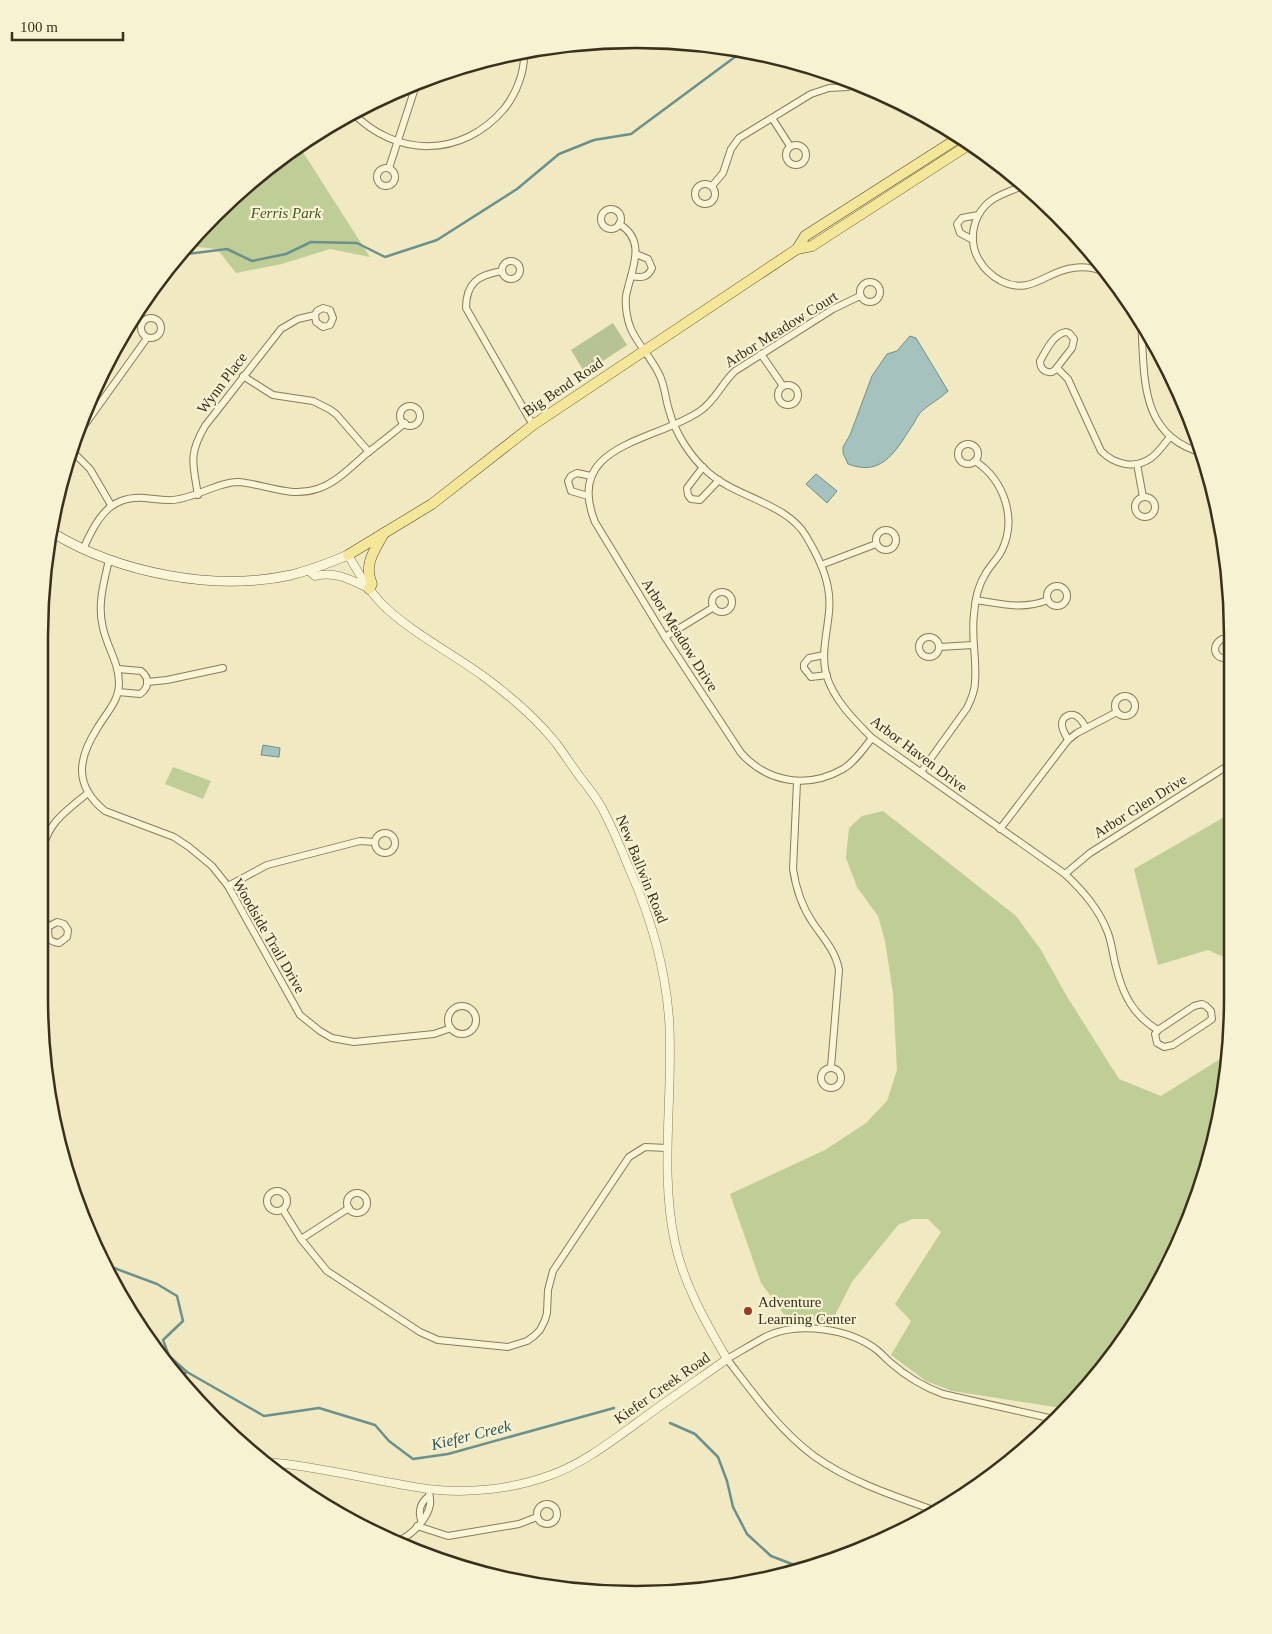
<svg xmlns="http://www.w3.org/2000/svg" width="1272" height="1634" font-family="'Times New Roman',serif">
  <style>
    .green { fill: #bfce96 }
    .cemetery { fill: #b6c395 }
    .water { fill: #a5c2be; stroke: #6b918e }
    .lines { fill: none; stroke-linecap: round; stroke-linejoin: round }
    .stream { stroke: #6b918e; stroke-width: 2.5 }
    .minor-casing { stroke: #8a7b59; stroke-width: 8 }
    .tertiary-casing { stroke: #8a7b59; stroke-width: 9 }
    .secondary-casing { stroke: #6c5c3c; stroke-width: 10 }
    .primary-casing { stroke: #58482d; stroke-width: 11 }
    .minor { stroke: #faf5d6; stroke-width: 6 }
    .tertiary { stroke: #faf5d6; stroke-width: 8 }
    .secondary { stroke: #faf5d6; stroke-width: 9 }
    .primary { stroke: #f4e799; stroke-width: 10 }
    .poi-dot { fill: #9c3826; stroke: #f7f2d2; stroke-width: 2 }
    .labels { text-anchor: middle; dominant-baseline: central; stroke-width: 4.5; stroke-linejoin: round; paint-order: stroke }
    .park-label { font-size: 15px; font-style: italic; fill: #425723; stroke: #f7f2d2 }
    .street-label { font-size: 15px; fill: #3a301d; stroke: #f7f2d2 }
    .poi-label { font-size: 15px; fill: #3a301d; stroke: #f7f2d2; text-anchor: start }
    .water-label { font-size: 16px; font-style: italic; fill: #2c565a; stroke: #f7f2d2 }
    .rim { fill: none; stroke: #3a301d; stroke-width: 2.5 }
  </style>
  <rect width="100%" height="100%" fill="#f0e9c2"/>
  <g class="green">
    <path d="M299,146L370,257L330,249L282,264L236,273L217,249L187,246L242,187Z"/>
    <path d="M173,767L211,781L203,799L165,784Z"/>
    <path d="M883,811L1016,916L1041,950L1066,995L1119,1079L1161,1096L1228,1054L1222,1114L1188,1226L1132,1330L1068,1409L952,1391L926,1381L891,1355L911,1321L895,1304L941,1232L928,1219H912L898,1225L852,1282L831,1323L807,1319L788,1320L761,1283L730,1194L825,1150L866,1123L887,1101L897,1070L893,993L885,941L878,916L857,887L846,858L849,828L862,816Z"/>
    <path d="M1233,812V961L1208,950L1158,965L1134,869Z"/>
  </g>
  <path class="cemetery" d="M613,323L627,345L585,373L571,350Z"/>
  <g class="water">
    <path d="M910,336L916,338L948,391C940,399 931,403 923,410C919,413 916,419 914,423C897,448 884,478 848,464L843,453V447L850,435L872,376L887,354L897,351Z"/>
    <path d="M816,474L837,491L827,503L806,484Z"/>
    <path d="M263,745L280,748L279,757L261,755Z"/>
  </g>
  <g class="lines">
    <g class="stream">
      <path d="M179,255L227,249L252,261L286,254L311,242L357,243L385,257L437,240L517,189L559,154L594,140L631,134L743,51"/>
      <path d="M106,1265L157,1284L177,1296L183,1321L163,1340L169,1356L187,1372"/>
      <path d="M179,1375L187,1372L264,1416L319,1408L375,1425L389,1441L413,1459L448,1454L614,1408"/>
      <path d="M670,1423L695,1434L718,1457L727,1481L733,1507L747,1534L771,1556L805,1569"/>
    </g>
    <g class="minor-casing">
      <g id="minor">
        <path d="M352,112C396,158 462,158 504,109C516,94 525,72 524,52"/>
        <path d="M772,118L790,146"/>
        <circle cx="796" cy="155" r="10"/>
        <circle cx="386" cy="177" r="9"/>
        <path d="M389,168L417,82"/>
        <circle cx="705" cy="194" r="10"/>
        <path d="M1024,185C1006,194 988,196 978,216C971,230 971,247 979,260C984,269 992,276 1001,281C1031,296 1046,271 1073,268C1085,266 1096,268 1107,273"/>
        <path d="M712,186L723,173L731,149L739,138L811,94L829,88L848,87L855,83"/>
        <circle cx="611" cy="219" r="10"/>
        <path d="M619,224C648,241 631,270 626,296C625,306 627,320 631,329C637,343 652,359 659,374C665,385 665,398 669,410C675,433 691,458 709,473C736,497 788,504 806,536C815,551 825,570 828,588C834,616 819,645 826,674C833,699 854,720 872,738L1065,874C1083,891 1099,909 1108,933C1112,944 1113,956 1116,967C1123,995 1133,1015 1158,1030"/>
        <path d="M973,240L960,233L957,224L962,218L978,215"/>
        <circle cx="511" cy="270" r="9"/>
        <path d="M502,271C478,275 466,283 466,308L533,425"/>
        <path d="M631,276C641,278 648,278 652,268L648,259L636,254"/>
        <circle cx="870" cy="292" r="10"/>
        <path d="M860,296L833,309L735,371C722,383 715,401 700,411C656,442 563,443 595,522L665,637L741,753C768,783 808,789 843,769C855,762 864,748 872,738"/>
        <circle cx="151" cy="328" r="10"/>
        <path d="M1141,321C1145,375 1138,436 1203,453"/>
        <path d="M1066,332L1069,333L1074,339L1072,348L1055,370L1052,372C1044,373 1040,368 1040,361C1046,351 1053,334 1066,332Z"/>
        <path d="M761,354L783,386"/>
        <path d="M1057,368L1068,379L1101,451C1114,464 1134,470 1151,458C1158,453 1164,444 1170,437"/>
        <path d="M243,376L273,395L313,401L329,409L336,414L369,452"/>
        <circle cx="788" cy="395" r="10"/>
        <circle cx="410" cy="416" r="10"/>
        <path d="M71,444L147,338"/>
        <circle cx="968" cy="454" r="10"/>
        <path d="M70,449L90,469L111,505"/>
        <path d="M1137,464L1143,497"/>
        <path d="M703,467L687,488L688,495L691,499L700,500L719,480"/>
        <path d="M198,495C193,464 188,455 205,426L281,329L298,319L315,315L317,311L323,308L330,310L333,318L330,325L323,327L316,322L315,315"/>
        <path d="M588,496L571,491L568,481L571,476L577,473L591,476"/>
        <circle cx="1145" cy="507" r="10"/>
        <circle cx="886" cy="540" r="10"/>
        <path d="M83,549C97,520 108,495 145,498C157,499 168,502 179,499C198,496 219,482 238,482C265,484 289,498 317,489C336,483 351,467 366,454C379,444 392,434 405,423"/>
        <path d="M109,560C104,582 97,605 103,628C107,647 119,663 119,683C119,701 107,712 98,727C78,758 73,785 105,811L174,837L189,847L212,866L228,886L300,1015L320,1031L332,1038L354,1042L434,1034L451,1028"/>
        <path d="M821,565L876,544"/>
        <circle cx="1057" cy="596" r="10"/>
        <circle cx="722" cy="602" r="10"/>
        <path d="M976,600C1001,604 1023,610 1048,600"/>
        <path d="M665,637L714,607"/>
        <circle cx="929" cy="647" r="10"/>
        <path d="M1232,642L1229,639H1222C1207,648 1219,665 1232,655"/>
        <path d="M939,647L973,645"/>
        <path d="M824,655L809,658L804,664V668L811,677L827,675"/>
        <path d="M118,669L141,671C150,678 149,688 140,694L118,692"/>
        <path d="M147,682L167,680L223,668"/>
        <circle cx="1125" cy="706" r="10"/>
        <path d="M1068,740C1066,735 1062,730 1062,725C1061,716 1073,711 1079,718C1082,720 1084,725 1086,728"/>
        <path d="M921,772L967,708C971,700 975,691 975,682C977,660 971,637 974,614C975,600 978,585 986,573C990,566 997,559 1001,552C1018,519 1004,480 975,461"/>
        <path d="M797,782L793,869C796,889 802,907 813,923C824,939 836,952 839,970L831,1067"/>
        <path d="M1000,829L1068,740L1077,733L1117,712"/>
        <circle cx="385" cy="843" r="10"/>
        <path d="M39,861C47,823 60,816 88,793"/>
        <path d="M1065,874L1090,853L1232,763"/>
        <path d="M228,886L267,865L360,841L375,842"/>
        <path d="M39,908C41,914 44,919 47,924C51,933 43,941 59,943L67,937L68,930L64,924L57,922L48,927"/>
        <path d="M1202,1004L1206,1006L1211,1011L1212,1019L1208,1022L1173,1045L1164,1047L1157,1043L1155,1034L1158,1030L1194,1006Z"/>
        <circle cx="462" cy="1020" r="14"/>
        <circle cx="831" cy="1078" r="10"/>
        <circle cx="277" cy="1201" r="10"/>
        <circle cx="357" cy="1203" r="10"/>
        <path d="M283,1210L301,1239L327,1271L420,1332L438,1340L508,1347L527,1341L534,1336L540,1330L545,1320L547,1313L548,1290L553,1271L629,1157L645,1147L667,1148"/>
        <path d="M301,1239L349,1208"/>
        <circle cx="547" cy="1514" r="10"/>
        <path d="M939,1512C897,1497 850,1482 814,1456C779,1430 753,1393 727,1359C741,1351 754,1343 767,1336C799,1321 850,1329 877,1350C882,1354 886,1359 891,1363C907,1377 924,1387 943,1394L1058,1420"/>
        <path d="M421,1520C418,1510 420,1503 429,1496"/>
        <path d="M417,1526L448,1536L519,1524L537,1517"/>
        <path d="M399,1541C412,1534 427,1520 430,1505C431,1500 429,1494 429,1489"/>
      </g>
    </g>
    <g class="tertiary-casing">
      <g id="tertiary">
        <path d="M308,570L315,576C334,571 349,579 366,587"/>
        <path d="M268,1462C322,1467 374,1481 428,1489C469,1494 513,1489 551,1475C584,1463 613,1440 641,1420C669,1399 699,1379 727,1359C706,1323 684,1285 675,1243C659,1169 674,1093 669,1018C665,966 650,915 629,868C621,848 612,827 602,808C596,797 588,787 580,777C572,766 564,754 556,743C535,717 509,695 483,676C450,652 412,633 383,605C368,590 358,572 348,555"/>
      </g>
    </g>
    <g class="secondary-casing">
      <path id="secondary" d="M53,533C119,573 215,592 291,575C311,570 329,563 348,555"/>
    </g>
    <g class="primary-casing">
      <g id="primary">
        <path d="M797,249L812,246L970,144"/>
        <path d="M348,555L432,504L533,425L797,249L805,236L960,137"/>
        <path d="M369,589L372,584C363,564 375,550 384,533"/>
      </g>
    </g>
    <use href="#minor" class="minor"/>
    <use href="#tertiary" class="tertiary"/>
    <use href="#secondary" class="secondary"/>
    <use href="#primary" class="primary"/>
  </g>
  <circle class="poi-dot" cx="748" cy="1311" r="5"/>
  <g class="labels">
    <g class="park-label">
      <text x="286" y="213">Ferris Park</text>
    </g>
    <g class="street-label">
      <text transform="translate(781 329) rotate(-32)">Arbor Meadow Court</text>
      <text transform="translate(222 383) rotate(-53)">Wynn Place</text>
      <text transform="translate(563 387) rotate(-34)">Big Bend Road</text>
      <text transform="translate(680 635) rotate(58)">Arbor Meadow Drive</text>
      <text transform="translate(919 754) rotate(37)">Arbor Haven Drive</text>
      <text transform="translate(1140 806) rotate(-32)">Arbor Glen Drive</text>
      <text transform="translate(642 869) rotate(68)">New Ballwin Road</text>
      <text transform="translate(269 936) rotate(60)">Woodside Trail Drive</text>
      <text transform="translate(662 1388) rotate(-35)">Kiefer Creek Road</text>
    </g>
    <g class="poi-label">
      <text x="758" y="1302">Adventure<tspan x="758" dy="17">Learning Center</tspan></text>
    </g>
    <g class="water-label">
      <text transform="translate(471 1435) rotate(-14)">Kiefer Creek</text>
    </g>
  </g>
  <path d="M0 0H1272V1634H0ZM636 48H636A588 588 0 0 1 1224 636V998A588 588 0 0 1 636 1586H636A588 588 0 0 1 48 998V636A588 588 0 0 1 636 48Z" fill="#f7f2d2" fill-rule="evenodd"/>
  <path class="rim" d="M636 48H636A588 588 0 0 1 1224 636V998A588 588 0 0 1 636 1586H636A588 588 0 0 1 48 998V636A588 588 0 0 1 636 48Z"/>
  <path d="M12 32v8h111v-8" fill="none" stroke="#3a301d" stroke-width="2.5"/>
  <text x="20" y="32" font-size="15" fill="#3a301d" stroke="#f7f2d2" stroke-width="4" paint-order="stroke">100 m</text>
</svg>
